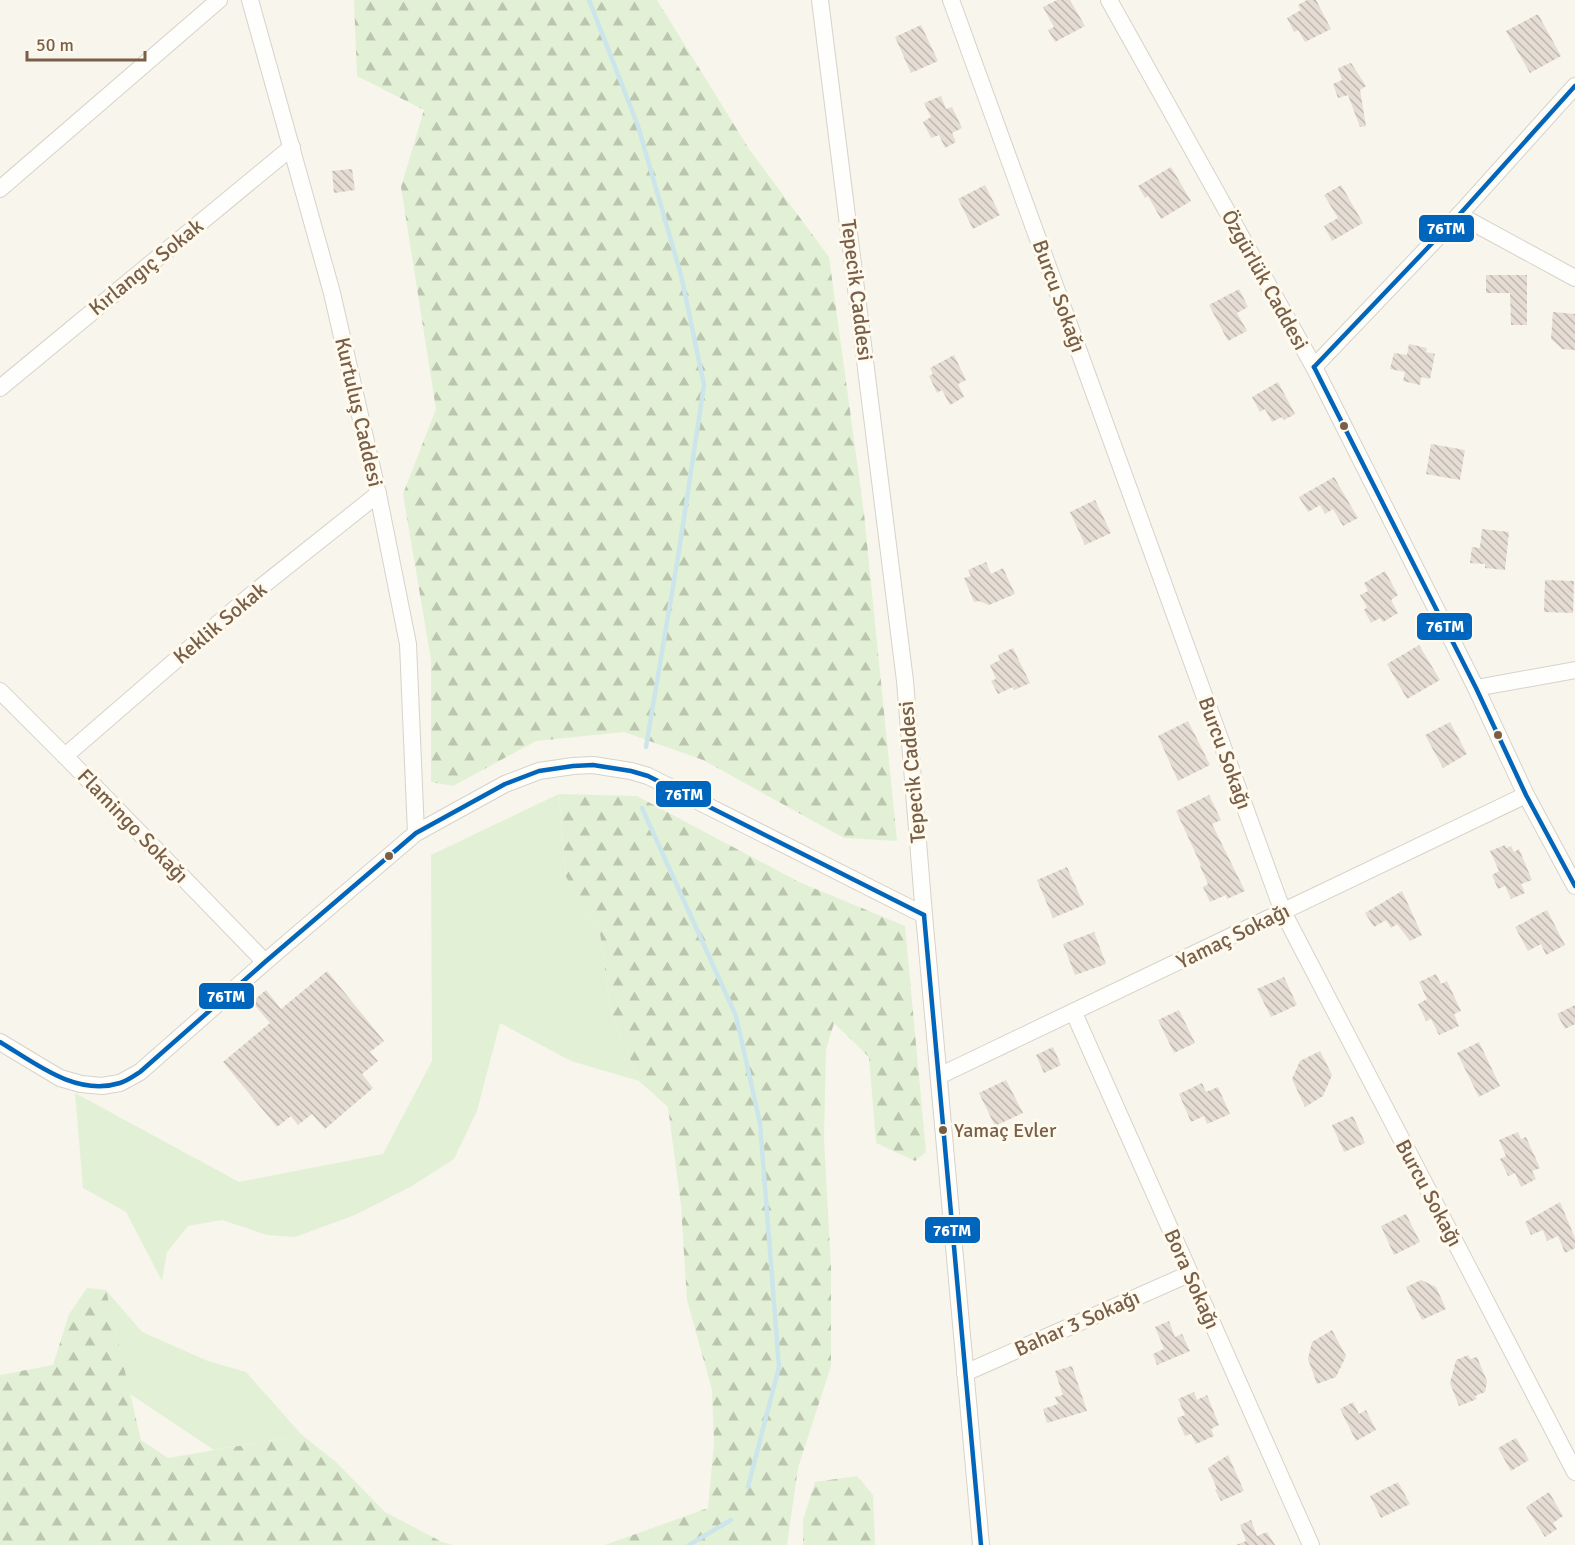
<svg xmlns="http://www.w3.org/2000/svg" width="1575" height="1545" font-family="Signika,sans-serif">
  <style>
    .green { fill: #e2f1d5 }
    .forest { fill: url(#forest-firs) }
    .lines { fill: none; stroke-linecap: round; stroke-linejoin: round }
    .stream { stroke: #cbe5eb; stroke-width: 4.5 }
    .building { fill: url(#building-back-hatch) }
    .minor-casing { stroke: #d7d2ca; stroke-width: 18 }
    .minor { stroke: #fefefc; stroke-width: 16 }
    .bus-1-casing { stroke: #fffaee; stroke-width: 9 }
    .bus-1 { stroke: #0065bd; stroke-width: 4.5 }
    .bus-dot { fill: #7a5f48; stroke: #fffaee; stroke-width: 2 }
    .labels { text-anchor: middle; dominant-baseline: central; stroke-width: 6; stroke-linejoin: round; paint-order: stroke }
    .bus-label { font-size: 20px; fill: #7a5f48; stroke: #fffaee; text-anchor: start }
    .street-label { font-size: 21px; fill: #7a5f48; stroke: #fffaee }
    .line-badge { stroke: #fffaee; stroke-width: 2 }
    .badge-label { font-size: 16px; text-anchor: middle; font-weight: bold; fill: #fff }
  </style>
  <defs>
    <pattern id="forest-firs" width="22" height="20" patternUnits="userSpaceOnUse" patternTransform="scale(1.5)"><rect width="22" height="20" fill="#e2f1d5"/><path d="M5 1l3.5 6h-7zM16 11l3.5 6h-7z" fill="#bcc6af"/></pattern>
    <pattern id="building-back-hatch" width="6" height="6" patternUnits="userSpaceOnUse" patternTransform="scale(1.5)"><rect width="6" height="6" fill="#e5ddd3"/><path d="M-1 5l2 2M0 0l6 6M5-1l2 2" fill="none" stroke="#bfb6ad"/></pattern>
  </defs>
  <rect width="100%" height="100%" fill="#f8f5ec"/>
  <g class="green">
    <path d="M559,794L566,877L600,933L611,1012L639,1081L571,1061L500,1023L477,1111L454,1159L412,1186L355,1215L295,1237L267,1235L222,1220L188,1226L167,1252L162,1281L126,1212L83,1188L75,1093L239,1182L383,1154L432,1061L431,855Z"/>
    <path d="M106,1290L142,1332L208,1361L246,1372L302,1435L214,1450L130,1394Z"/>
  </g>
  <g class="forest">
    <path d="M354,0H657L749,149L829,257L864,513L897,841L844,838L703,760L624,732L536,741L453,786L431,782V660L403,494L436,409L401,187L424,110L357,76Z"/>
    <path d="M559,794L637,796L799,882L905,926L926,1152L915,1161L876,1143L869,1057L834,1023L826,1050L824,1138L831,1268V1366L798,1468L787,1545H605L708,1508L714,1443L712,1390L687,1300L681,1206L668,1107L639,1081L611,1012L600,933L566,877Z"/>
    <path d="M87,1288L106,1290L141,1440L168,1458L302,1435L337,1463L385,1512L442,1542L453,1545H0V1375L53,1365L69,1314Z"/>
    <path d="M857,1476L873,1495L875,1545H803V1520L815,1482Z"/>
  </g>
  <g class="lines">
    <g class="stream">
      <path d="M589,0L638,126L681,275L704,385L679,551L646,747"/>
      <path d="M642,808L736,1016L760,1123L779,1367L748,1487"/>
      <path d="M689,1545L731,1520"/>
    </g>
  </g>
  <g class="building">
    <path d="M1057,0H1070L1085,26L1055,42L1048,30L1054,27L1043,7Z"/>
    <path d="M1307,0H1316L1331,29L1305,42L1298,30L1294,32L1287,18L1301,10L1298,5Z"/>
    <path d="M1538,14L1561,56L1530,73L1506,31Z"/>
    <path d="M921,25L938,61L911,73L895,37Z"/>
    <path d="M1351,63L1366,86L1360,90L1366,126L1360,127L1348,95L1338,98L1333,84L1342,80L1338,68Z"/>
    <path d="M941,96L946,109L952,107L962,128L952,133L956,142L945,148L939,135L931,138L923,122L931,117L924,103Z"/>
    <path d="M1171,167L1191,201L1161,219L1148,196L1145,198L1138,186Z"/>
    <path d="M352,169L355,190L334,193L332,171Z"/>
    <path d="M985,185L1000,215L973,229L958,199Z"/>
    <path d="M1341,185L1363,223L1332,241L1324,226L1338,218L1324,195Z"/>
    <path d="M1486,275H1527V325H1511L1510,293H1486Z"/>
    <path d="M1239,289L1248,307L1237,313L1247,331L1228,341L1209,305Z"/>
    <path d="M1553,312L1575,314V350L1562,349L1551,339Z"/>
    <path d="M1409,344L1427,348L1426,352L1435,354L1430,379L1421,377L1420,385L1403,381L1405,372L1390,369L1394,353L1407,355Z"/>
    <path d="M954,355L966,380L958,384L964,397L950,405L942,390L937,393L929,376L933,374L930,368Z"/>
    <path d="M1278,382L1295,414L1284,420L1282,417L1272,422L1265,409L1260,412L1252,397Z"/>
    <path d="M1431,444L1465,450L1460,480L1426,474Z"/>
    <path d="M1334,477L1358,518L1343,526L1333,509L1325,514L1320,505L1308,512L1299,497Z"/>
    <path d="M1095,500L1111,533L1085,545L1070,512Z"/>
    <path d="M1482,529L1509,532L1505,570L1485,568V564L1470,563L1472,547L1480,548Z"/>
    <path d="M986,562L991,574L1003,568L1015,594L989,605L979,601L974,602L964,578L971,576L968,570Z"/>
    <path d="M1385,571L1398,595L1391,600L1398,613L1383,622L1380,618L1371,623L1364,610L1367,607L1360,595L1368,591L1364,583Z"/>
    <path d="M1545,580L1574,581L1573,613L1544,612Z"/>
    <path d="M1419,645L1440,680L1407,699L1387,664Z"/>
    <path d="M1013,648L1030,683L1014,690L1013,687L998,694L991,681L996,679L990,665L1000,660L998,655Z"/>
    <path d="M1188,721L1210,765L1178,781L1158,736Z"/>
    <path d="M1450,722L1467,754L1443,768L1425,735Z"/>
    <path d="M1209,795L1221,820L1212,824L1245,891L1227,899L1226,895L1210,902L1203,887L1208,884L1200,866L1201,865L1176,811Z"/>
    <path d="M1505,845L1506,848L1511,846L1514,852L1519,849L1532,880L1521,884L1525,893L1511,899L1505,886L1498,889L1492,875L1499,871L1490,851Z"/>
    <path d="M1067,867L1084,905L1053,918L1037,880Z"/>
    <path d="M1402,891L1422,935L1410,941L1397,924L1391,928L1386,920L1374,927L1365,913Z"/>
    <path d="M1547,910L1565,945L1546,955L1541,944L1528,951L1515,927Z"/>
    <path d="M1094,932L1106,964L1075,975L1063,944Z"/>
    <path d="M327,971L384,1041L370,1052L378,1061L362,1074L373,1088L325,1129L312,1114L298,1125L291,1116L277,1127L223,1062L270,1023L252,1002L266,990L281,1009Z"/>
    <path d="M1436,974L1441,984L1447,981L1461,1011L1454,1014L1459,1026L1439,1035L1431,1019L1426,1021L1418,1004L1427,999L1419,982Z"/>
    <path d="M1284,977L1297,1005L1271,1017L1257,989Z"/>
    <path d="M1575,1005V1024L1565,1029L1557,1014Z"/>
    <path d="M1179,1010L1195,1043L1174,1053L1158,1020Z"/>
    <path d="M1479,1042L1500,1086L1479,1097L1457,1053Z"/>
    <path d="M1053,1047L1061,1065L1044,1073L1036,1055Z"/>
    <path d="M1320,1051L1332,1075L1323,1096L1305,1107L1292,1079L1300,1061Z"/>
    <path d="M1006,1080L1023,1113L995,1126L979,1093Z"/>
    <path d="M1202,1083L1206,1092L1218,1087L1230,1114L1207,1124L1204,1116L1191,1122L1179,1094Z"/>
    <path d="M1353,1116L1365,1143L1344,1152L1332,1125Z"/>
    <path d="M1518,1132L1521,1139L1526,1137L1540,1168L1532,1171L1536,1179L1521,1187L1515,1173L1508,1176L1500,1159L1506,1156L1499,1140Z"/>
    <path d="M1560,1202L1575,1238V1248L1565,1253L1558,1236L1547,1241L1543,1230L1531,1235L1525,1222Z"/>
    <path d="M1406,1214L1420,1242L1394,1255L1381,1226Z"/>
    <path d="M1421,1280L1436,1287L1446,1309L1422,1320L1406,1287Z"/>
    <path d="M1169,1321L1175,1337L1182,1334L1190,1351L1157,1365L1153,1354L1164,1349L1155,1327Z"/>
    <path d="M1332,1330L1346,1356L1336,1377L1317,1384L1308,1359L1312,1342Z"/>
    <path d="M1468,1355L1470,1359L1477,1357L1487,1381L1485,1392L1475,1396L1477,1399L1459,1406L1450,1383L1456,1360Z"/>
    <path d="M1072,1366L1087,1411L1047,1423L1043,1409L1058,1404L1055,1397L1063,1395L1055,1371Z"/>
    <path d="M1194,1392L1197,1400L1207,1395L1219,1425L1211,1429L1214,1436L1196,1444L1191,1434L1185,1436L1177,1418L1185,1415L1178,1399Z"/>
    <path d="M1353,1402L1359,1414L1366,1410L1376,1430L1356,1441L1340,1409Z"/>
    <path d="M1516,1438L1529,1460L1511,1471L1498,1448Z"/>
    <path d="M1228,1455L1244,1491L1221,1501L1215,1490L1217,1489L1208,1468Z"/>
    <path d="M1398,1482L1410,1504L1381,1518L1370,1496Z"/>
    <path d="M1549,1492L1563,1516L1553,1523L1557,1529L1545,1537L1526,1507Z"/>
    <path d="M1251,1520L1257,1536L1267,1532L1275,1545H1236L1246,1541L1240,1525Z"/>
  </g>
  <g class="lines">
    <g class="minor-casing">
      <g id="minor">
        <path d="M250,0L332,293L378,494L408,644L416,833"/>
        <path d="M820,0L905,681L924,915L981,1545"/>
        <path d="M951,0L1283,912L1575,1472"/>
        <path d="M1109,0L1314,367L1476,688L1526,795L1575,886"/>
        <path d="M0,189L219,0"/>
        <path d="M1459,215L1575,278"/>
        <path d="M1314,367L1459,215L1575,86"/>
        <path d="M0,388L292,147"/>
        <path d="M1476,688L1575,670"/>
        <path d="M0,691L65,756L265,962"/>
        <path d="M65,756L251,595L378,494"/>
        <path d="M1074,1013L1311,1545"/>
        <path d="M0,1042L60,1078L81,1084L102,1086L120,1083L140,1072L265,962L416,833L505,784L539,771L573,766L593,765L631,771L648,776L924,915"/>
        <path d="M939,1076L1526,795"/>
        <path d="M965,1373L1189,1274"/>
      </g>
    </g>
    <use href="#minor" class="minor"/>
    <g class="bus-1-casing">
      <g id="bus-1">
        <path d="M1314,367L1476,688L1526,795L1575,886"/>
        <path d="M1314,367L1459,215L1575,86"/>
        <path d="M924,915L981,1545"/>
        <path d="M0,1042C35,1063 76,1097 120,1083C127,1081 134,1076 140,1072L265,962L416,833L505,784L539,771L573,766L593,765L631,771L648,776L924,915"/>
      </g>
    </g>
    <use href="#bus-1" class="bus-1"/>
  </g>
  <g class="bus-dot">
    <circle cx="1344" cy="426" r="5"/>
    <circle cx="1498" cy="735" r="5"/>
    <circle cx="389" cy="856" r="5"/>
    <circle cx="943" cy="1130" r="5"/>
  </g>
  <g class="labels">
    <g class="bus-label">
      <text x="954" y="1130">Yamaç Evler</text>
    </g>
    <g class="street-label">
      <text transform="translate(146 267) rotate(-39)">Kırlangıç Sokak</text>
      <text transform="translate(1265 280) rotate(61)">Özgürlük Caddesi</text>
      <text transform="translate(857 290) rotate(83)">Tepecik Caddesi</text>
      <text transform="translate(1059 296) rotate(70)">Burcu Sokağı</text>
      <text transform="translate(359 412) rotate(77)">Kurtuluş Caddesi</text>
      <text transform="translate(220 623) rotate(-40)">Keklik Sokak</text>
      <text transform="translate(1225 753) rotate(70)">Burcu Sokağı</text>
      <text transform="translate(912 772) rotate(-95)">Tepecik Caddesi</text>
      <text transform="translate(133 826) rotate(46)">Flamingo Sokağı</text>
      <text transform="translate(1233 936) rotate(-26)">Yamaç Sokağı</text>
      <text transform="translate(1429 1193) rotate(62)">Burcu Sokağı</text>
      <text transform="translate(1192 1279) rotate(66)">Bora Sokağı</text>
      <text transform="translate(1077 1323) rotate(-24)">Bahar 3 Sokağı</text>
    </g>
  </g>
  <g class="line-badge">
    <rect x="1418" y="214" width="57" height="29" rx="6" fill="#0065bd"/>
    <rect x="1416" y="612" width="57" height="29" rx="6" fill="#0065bd"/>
    <rect x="655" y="780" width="57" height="28" rx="6" fill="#0065bd"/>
    <rect x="198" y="982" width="57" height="28" rx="6" fill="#0065bd"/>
    <rect x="924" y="1216" width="57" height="28" rx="6" fill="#0065bd"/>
  </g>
  <g class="badge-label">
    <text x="1446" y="234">76TM</text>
    <text x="1445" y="632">76TM</text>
    <text x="684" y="800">76TM</text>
    <text x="226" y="1002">76TM</text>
    <text x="952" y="1236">76TM</text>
  </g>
  <path d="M27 51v9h118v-9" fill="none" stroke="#7a5f48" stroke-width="3"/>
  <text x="36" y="51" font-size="18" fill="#7a5f48" stroke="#fffaee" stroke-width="4.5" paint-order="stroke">50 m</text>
</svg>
